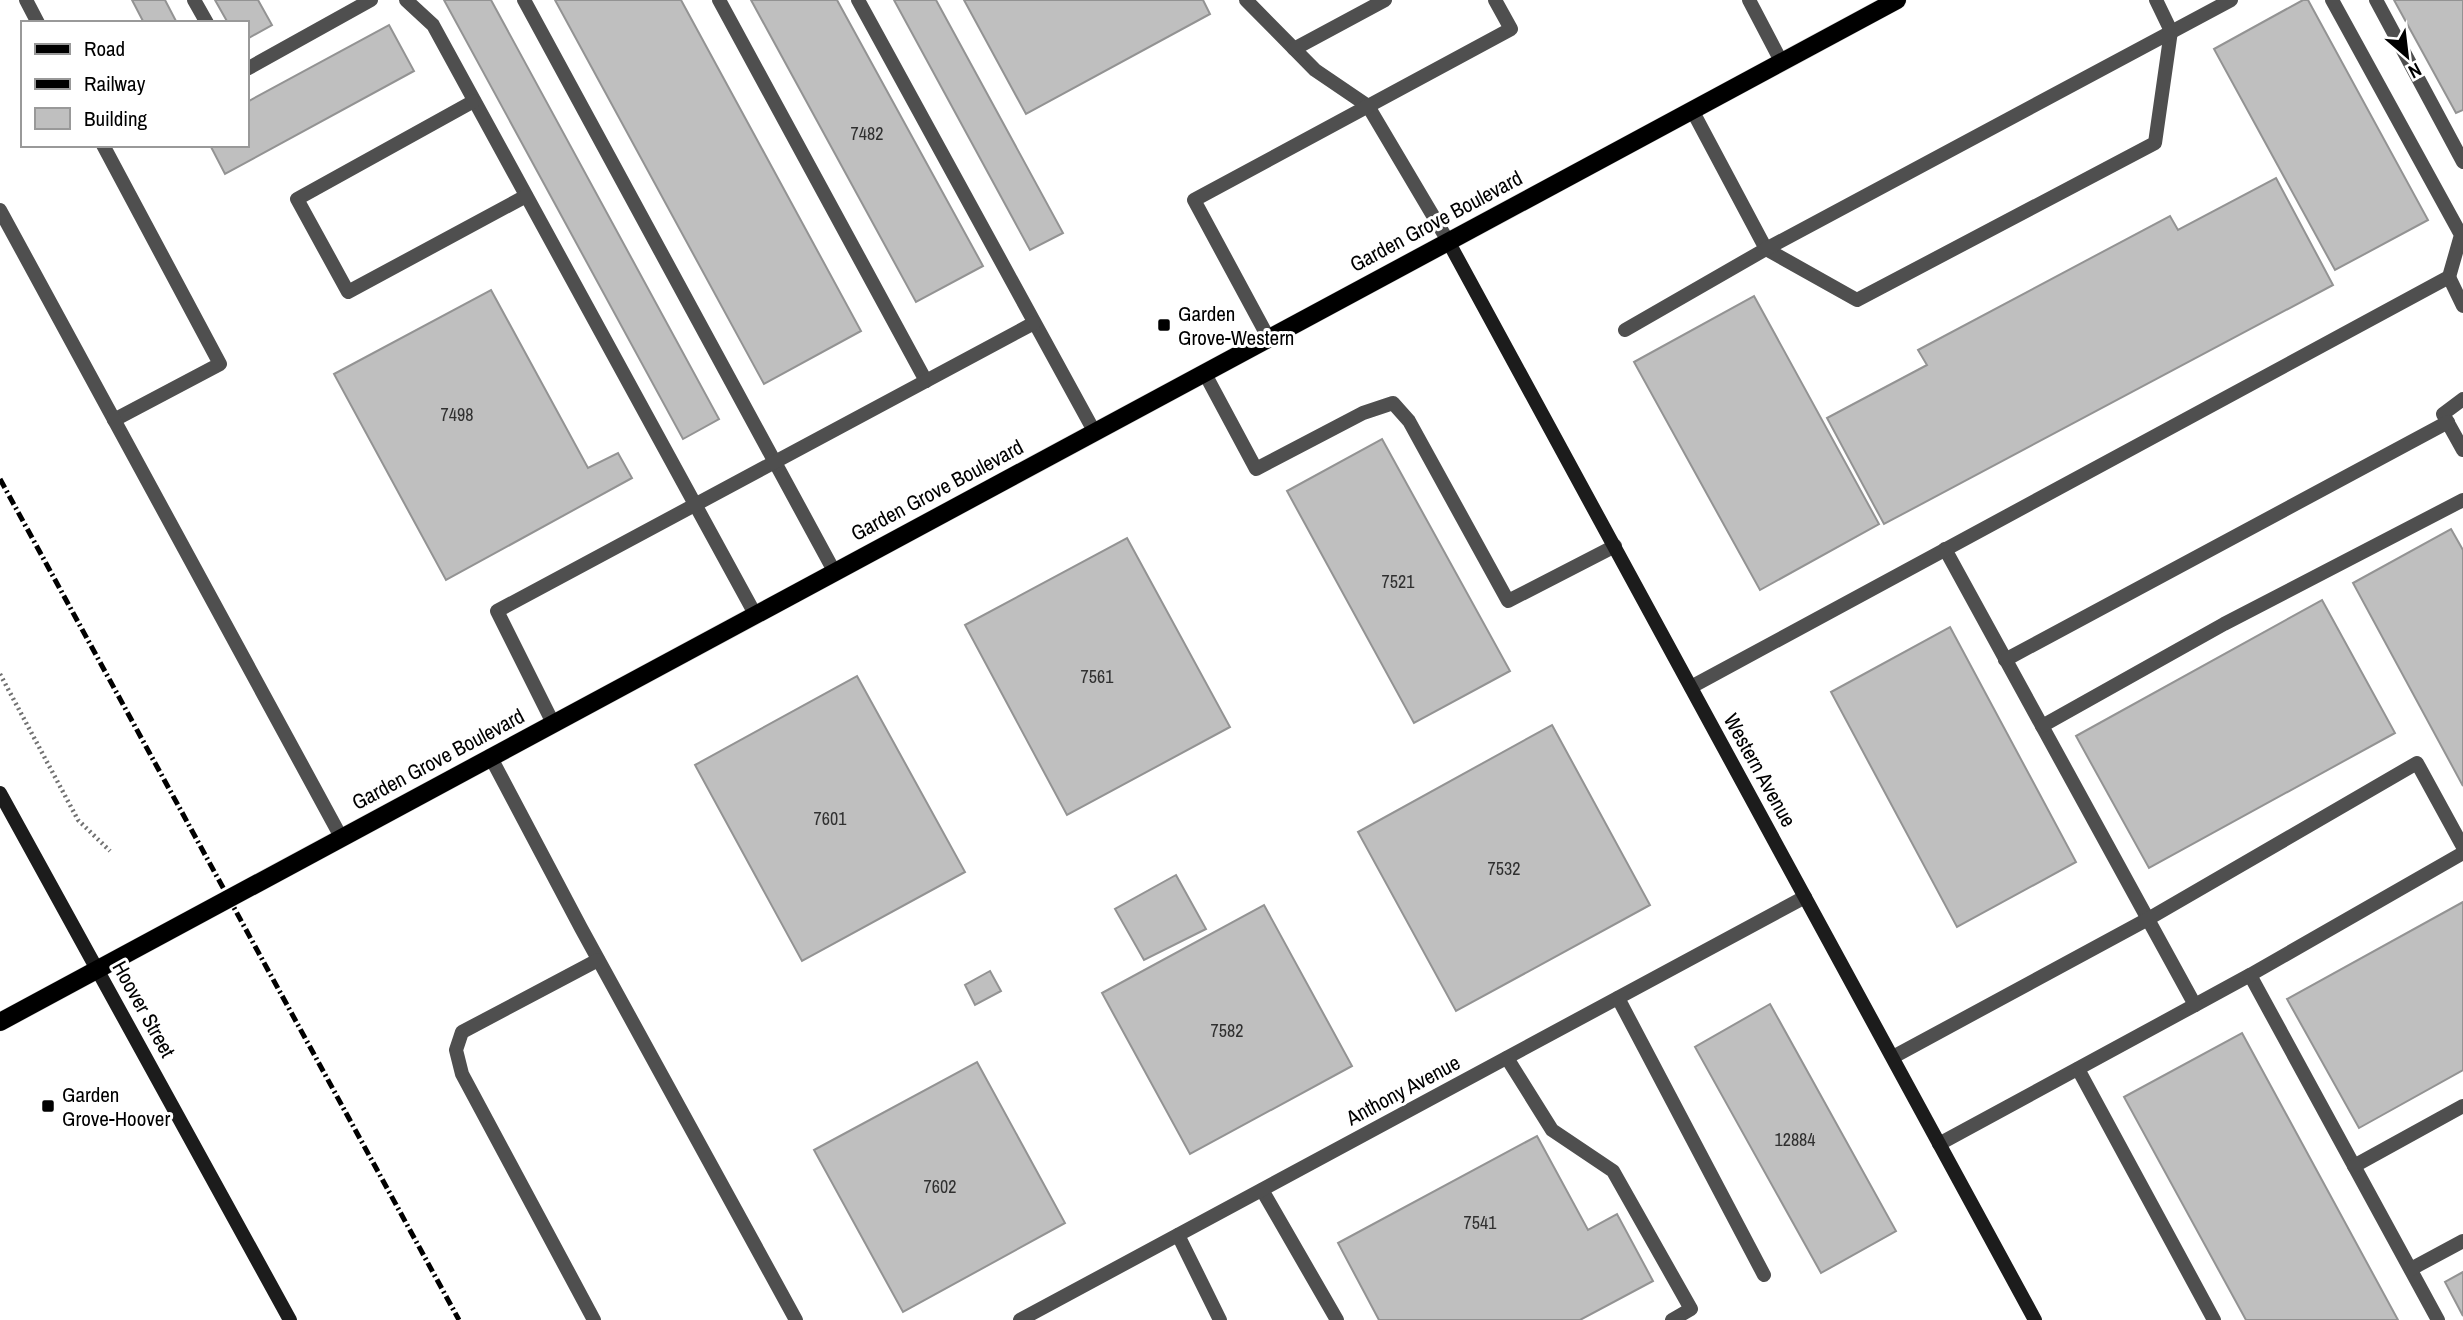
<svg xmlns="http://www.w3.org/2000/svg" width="2463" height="1320" font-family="'Archivo Narrow',sans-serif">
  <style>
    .building { fill: #bfbfbf; stroke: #939393; stroke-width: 2 }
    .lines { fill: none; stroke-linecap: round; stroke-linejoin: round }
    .primary-casing { stroke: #dbdbdb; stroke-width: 19 }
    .path { stroke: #717171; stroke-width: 4.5; stroke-dasharray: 2 3.5; stroke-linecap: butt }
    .lane { stroke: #4f4f4f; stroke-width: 14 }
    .street { stroke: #4f4f4f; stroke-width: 14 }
    .secondary { stroke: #1c1c1c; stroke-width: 14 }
    .primary { stroke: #000; stroke-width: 18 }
    .rail { stroke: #000; stroke-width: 5; stroke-dasharray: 10 3.5 2 3.5; stroke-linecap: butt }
    .poi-dot { fill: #000; stroke: #fff; stroke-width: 2.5 }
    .labels { text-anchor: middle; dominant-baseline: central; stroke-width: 6; stroke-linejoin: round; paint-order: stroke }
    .number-label { font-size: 18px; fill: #303030 }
    .street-label { font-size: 21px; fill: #000; stroke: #fff }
    .poi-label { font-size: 21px; fill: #000; stroke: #fff; text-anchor: start }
  </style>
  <rect width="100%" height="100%" fill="#fff"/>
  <g class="building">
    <path d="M132,0H165L177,23H144Z"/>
    <path d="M215,0H258L272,25L247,39V23H228Z"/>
    <path d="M444,0H491L719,419L683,439Z"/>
    <path d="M555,0H681L861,331L764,384Z"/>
    <path d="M751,0H837L983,266L916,302Z"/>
    <path d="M894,0H936L1063,233L1030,250Z"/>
    <path d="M964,0H1203L1210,14L1026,114Z"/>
    <path d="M2303,0H2308L2428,220L2335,270L2214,49Z"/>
    <path d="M2394,0H2463V110L2456,113Z"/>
    <path d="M389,25L414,71L225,174L210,145H247V102Z"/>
    <path d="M2276,178L2333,285L1884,524L1827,418L1927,365L1918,350L2170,216L2178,230Z"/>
    <path d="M491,290L588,468L618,453L632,478L446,580L334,374Z"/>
    <path d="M1754,296L1879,524L1760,590L1634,362Z"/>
    <path d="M1382,439L1510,671L1414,723L1287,491Z"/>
    <path d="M2451,529L2463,550V786L2353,583Z"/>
    <path d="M1127,538L1230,727L1067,815L965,625Z"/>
    <path d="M2322,600L2395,733L2149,868L2076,736Z"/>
    <path d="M1950,627L2076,862L1957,927L1831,692Z"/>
    <path d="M857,676L965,872L802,961L695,765Z"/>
    <path d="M1552,725L1650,905L1456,1011L1358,832Z"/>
    <path d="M1176,875L1206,929L1144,960L1115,909Z"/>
    <path d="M2463,902V1070L2359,1128L2287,999Z"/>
    <path d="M1264,905L1352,1066L1190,1154L1102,993Z"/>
    <path d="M990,971L1001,991L975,1005L965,985Z"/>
    <path d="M1770,1004L1896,1231L1821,1273L1695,1047Z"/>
    <path d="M2242,1033L2398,1320H2246L2124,1097Z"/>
    <path d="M977,1062L1065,1223L903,1312L814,1150Z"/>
    <path d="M1537,1136L1588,1230L1617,1214L1653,1281L1580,1320H1379L1338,1243Z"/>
    <path d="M2463,1272V1316L2445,1282Z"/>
  </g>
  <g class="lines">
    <g class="primary-casing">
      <path id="primary" d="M0,1022L1897,0"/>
    </g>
    <path class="path" d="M0,674L78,820L110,851"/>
    <g class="lane">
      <path d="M26,0L38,23"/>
      <path d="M194,0L207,23"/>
      <path d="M406,0L433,25L755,614"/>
      <path d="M524,0L834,571"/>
      <path d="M719,0L926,381"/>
      <path d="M858,0L1094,431"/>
      <path d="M1246,0L1315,70L1368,106L1448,241"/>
      <path d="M1749,0L1782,63"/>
      <path d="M2376,0L2463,162"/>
      <path d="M1294,49L1385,0"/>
      <path d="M247,69L371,0"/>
      <path d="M474,101L297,199L348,292L526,196"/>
      <path d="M1692,110L1766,249L1857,300L2155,143L2171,31L2156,0"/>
      <path d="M103,145L220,364L114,420"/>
      <path d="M0,210L341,837"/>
      <path d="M2449,277L2463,306"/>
      <path d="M1625,330L1766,249L2231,0"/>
      <path d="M1268,337L1194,200L1511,29L1495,0"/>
      <path d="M1204,372L1256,469L1363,413L1393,403L1409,421L1508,601L1615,546"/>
      <path d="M2463,399L2443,414L2463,450"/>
      <path d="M1945,549L2195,1005L2250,975L2438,1320"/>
      <path d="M2005,660L2448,422"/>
      <path d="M1691,687L2449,277L2461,235L2332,0"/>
      <path d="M553,723L497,611L1034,323"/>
      <path d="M2042,726L2224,624L2463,500"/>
      <path d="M490,756L581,928L796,1320"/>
      <path d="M2250,975L2463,853"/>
      <path d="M1618,998L1764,1275"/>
      <path d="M1893,1057L2148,919L2417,763L2463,847"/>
      <path d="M1507,1058L1552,1130L1613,1171L1691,1309L1672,1320"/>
      <path d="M2078,1069L2214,1320"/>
      <path d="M1939,1144L2195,1005"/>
      <path d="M2354,1166L2463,1106"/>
      <path d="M1262,1190L1337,1320"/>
      <path d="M1178,1235L1220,1320"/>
      <path d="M2411,1269L2463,1241"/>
      <path d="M594,1320L462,1074L456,1050L462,1032L598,960"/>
    </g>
    <path class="street" d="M1020,1320L1805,897"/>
    <g class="secondary">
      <path d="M1448,241L2035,1320"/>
      <path d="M0,793L290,1320"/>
    </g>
    <use href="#primary" class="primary"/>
    <path class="rail" d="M0,479L459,1320"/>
  </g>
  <g class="poi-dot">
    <rect x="1157" y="318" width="14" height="14" rx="3.5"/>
    <rect x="41" y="1099" width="14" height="14" rx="3.5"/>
  </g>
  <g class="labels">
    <g class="number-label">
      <text x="867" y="133">7482</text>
      <text x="457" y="414">7498</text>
      <text x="1398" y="581">7521</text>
      <text x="1097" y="676">7561</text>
      <text x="830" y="818">7601</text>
      <text x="1504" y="868">7532</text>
      <text x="1227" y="1030">7582</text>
      <text x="1795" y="1139">12884</text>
      <text x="940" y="1186">7602</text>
      <text x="1480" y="1222">7541</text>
    </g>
    <g class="street-label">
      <text transform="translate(1436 221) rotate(-28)">Garden Grove Boulevard</text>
      <text transform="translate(937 490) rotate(-28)">Garden Grove Boulevard</text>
      <text transform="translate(438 759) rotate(-28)">Garden Grove Boulevard</text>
      <text transform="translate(1760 770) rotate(61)">Western Avenue</text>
      <text transform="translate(144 1009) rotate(61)">Hoover Street</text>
      <text transform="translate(1403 1090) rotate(-28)">Anthony Avenue</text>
    </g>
    <g class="poi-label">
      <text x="1178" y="313">Garden<tspan x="1178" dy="24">Grove-Western</tspan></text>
      <text x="62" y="1094">Garden<tspan x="62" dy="24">Grove-Hoover</tspan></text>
    </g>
  </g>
  <rect x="21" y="21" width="228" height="126" fill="#ffffff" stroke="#999999" stroke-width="2"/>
  <rect x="35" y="44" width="35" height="10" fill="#000000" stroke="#999999" stroke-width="2"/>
  <text x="84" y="56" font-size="21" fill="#000000">Road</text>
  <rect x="35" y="79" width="35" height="10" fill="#000000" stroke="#999999" stroke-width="2"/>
  <text x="84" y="91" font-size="21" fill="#000000">Railway</text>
  <rect x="35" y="108" width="35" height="21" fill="#bfbfbf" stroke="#999999" stroke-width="2"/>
  <text x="84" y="126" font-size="21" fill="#000000">Building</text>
  <g transform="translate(2407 56) rotate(152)" stroke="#ffffff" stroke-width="5" paint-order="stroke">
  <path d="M0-5L12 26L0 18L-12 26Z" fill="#000000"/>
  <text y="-10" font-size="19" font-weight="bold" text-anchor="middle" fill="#000000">N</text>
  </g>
</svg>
